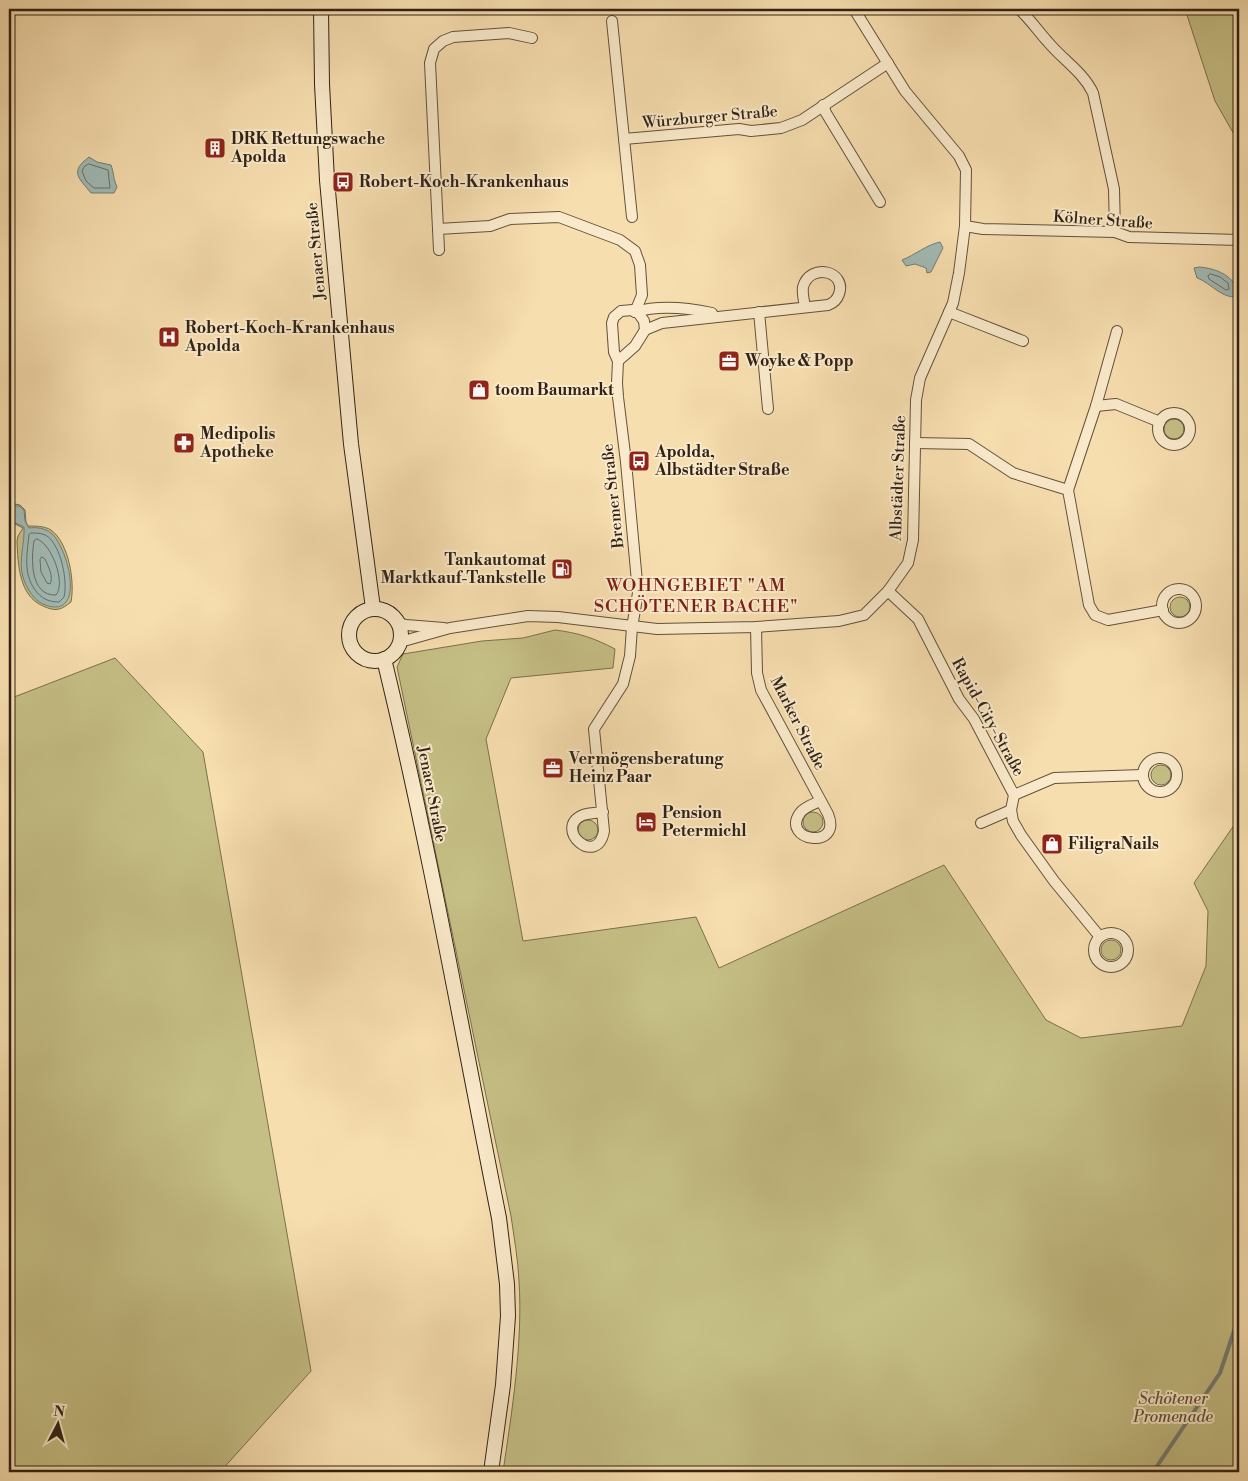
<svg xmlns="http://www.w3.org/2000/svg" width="1248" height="1481" font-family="'Libre Bodoni',serif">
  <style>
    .green { fill: #c5bf85; stroke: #7a704e }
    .water { fill: #a1bab5; stroke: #747d75 }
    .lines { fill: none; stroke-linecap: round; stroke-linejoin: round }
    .shore { stroke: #686e66; stroke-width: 1 }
    .stream { stroke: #747d75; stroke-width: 4 }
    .minor-casing { stroke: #62513c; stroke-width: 12 }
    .secondary-casing { stroke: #302216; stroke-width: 16 }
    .minor { stroke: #faeacb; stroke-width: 10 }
    .secondary { stroke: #faeacb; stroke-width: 14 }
    .labels { text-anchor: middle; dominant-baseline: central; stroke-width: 4; stroke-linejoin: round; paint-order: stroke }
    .street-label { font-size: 16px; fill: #302216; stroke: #faeacb }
    .poi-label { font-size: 16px; font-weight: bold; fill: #302216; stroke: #faeacb; text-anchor: start }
    .park-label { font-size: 16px; font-style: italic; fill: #5d5137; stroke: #faeacb }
    .neighbourhood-label { font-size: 18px; letter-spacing: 1px; fill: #7a1f14; stroke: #faeacb }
  </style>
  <rect width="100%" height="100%" fill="#f7deaf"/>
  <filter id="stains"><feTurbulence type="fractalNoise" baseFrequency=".004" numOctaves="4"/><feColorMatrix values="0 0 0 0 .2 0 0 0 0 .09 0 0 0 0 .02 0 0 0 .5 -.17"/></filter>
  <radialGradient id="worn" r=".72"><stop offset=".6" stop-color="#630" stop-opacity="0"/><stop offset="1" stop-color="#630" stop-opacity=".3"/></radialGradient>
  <g class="green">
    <path d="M1185,9H1239V143L1215,101Z"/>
    <circle cx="1174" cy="429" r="10"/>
    <path d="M15,504L20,505L25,510L26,522L28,526C35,526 45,526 51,530C69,543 75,582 71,602C61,610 56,612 43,606C19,596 18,564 17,541L18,536L23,528L9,521V505Z"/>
    <circle cx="1180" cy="607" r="10"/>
    <path d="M555,630C579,633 594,638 615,649L613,668L511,678L486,739L523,941L696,917L719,968L944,865L1046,1020L1081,1038L1182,1026L1206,966L1208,911L1194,883L1239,818V1472H503C512,1411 523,1342 519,1281C518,1259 514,1237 511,1216L397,667L403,654L482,641L523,638Z"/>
    <path d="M115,658L203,752L311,1371L220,1472H9V699Z"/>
    <circle cx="1161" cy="775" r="10"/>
    <circle cx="813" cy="822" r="10"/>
    <circle cx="588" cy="830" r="10"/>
    <circle cx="1111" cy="950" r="10"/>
  </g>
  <g class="water">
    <path d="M89,157L97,162L111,165C114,173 113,178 117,187L114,193H91C79,178 69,172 89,157Z"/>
    <path d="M940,242L943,248L931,272L927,273L926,268L915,264L906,266L902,260C915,255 926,245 940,242Z"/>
    <path d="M1199,267C1215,268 1238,276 1237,296C1223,300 1211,283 1197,278L1194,268Z"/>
    <path d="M13,506H19L24,510L25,521L29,528C36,527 45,528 51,533C69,548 87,623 43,604C33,600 26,587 23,577C18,560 25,544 24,527L9,520V507Z"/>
  </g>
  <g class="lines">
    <g class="shore">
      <path d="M89,164L108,170L110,188H94L86,181L82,171L84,167Z"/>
      <path d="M1211,274L1220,277L1228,283L1229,289L1226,290L1209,279L1208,276Z"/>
      <path d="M31,533C36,533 42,533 47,536C61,546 68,581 64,597L59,602C48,602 41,598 35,590C23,573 27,554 29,535Z"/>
      <path d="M37,539C52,544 66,583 56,595C30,596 31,559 34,541Z"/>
      <path d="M42,557L45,559C48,566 54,577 50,584L47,583L41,572L40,560Z"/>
    </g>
    <path class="stream" d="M1153,1472L1220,1373L1239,1316"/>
    <g class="minor-casing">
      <g id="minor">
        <path d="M1019,9C1030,19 1038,31 1048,42C1063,60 1083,72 1093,93L1114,189L1115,232"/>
        <path d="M612,21L632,217"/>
        <path d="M823,105L826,113L880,202"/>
        <path d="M624,139L739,129L751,131L781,128L802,120L888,63"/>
        <path d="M965,226L983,229L1115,232L1129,237L1239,240"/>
        <path d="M438,229L430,63L434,49L443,41L453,37L509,33L532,38"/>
        <path d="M439,250L438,229L490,226L510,219L559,217L620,240L635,251L640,265L642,295L635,312"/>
        <path d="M635,312C659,305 688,308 712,313"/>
        <path d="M759,312L768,409"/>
        <path d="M949,312L1023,341"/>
        <path d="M618,361L635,346L645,330L662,323L828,305C834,303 837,300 839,294C847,271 810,262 803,287C802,293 804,301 805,307"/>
        <path d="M1096,406L1116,404L1160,422"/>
        <circle cx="1174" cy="429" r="16"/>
        <path d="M915,443L969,444L1013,473L1068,490L1089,605L1095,615L1108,620L1163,610"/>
        <path d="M1068,490L1096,406L1117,331"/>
        <circle cx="1179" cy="606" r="17"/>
        <path d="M888,591L918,619L959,699L974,719L1014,795L1011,810L1013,821L1021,835L1054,881L1100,937"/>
        <path d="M399,623L406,625L444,628"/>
        <path d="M756,627L757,673L761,690L828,814C843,851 780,841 800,813C804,807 814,804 820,801"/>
        <path d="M400,642L450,628L528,616L558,617L657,629L756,627L839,621L864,615L888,591L908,563L913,540L916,400L920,378L953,303L959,273L965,226L966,170L959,156L905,91L854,9"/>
        <circle cx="1160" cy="775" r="17"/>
        <path d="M1014,795L1054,778L1142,775"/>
        <path d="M603,812C596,813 589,813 583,815C552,828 597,869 604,831L594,729L623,684L630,656L632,627L638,593L626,462L618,397L617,383L618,361L614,352L612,323L614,317L621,311L633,310L639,314L644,321L645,330"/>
        <path d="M981,823L1011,810"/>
        <circle cx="1111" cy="950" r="17"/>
      </g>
    </g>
    <g class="secondary-casing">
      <g id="secondary">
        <path d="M321,9L322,84L327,180L351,444L373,608"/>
        <circle cx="375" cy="635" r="26"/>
        <path d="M384,659C429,844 462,1032 499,1218L507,1284L508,1316L503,1385L491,1472"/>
      </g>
    </g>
    <use href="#minor" class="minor"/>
    <use href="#secondary" class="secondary"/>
  </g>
  <defs>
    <g id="building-square" transform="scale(1.125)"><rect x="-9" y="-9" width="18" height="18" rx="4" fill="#8f2418" stroke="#faeacb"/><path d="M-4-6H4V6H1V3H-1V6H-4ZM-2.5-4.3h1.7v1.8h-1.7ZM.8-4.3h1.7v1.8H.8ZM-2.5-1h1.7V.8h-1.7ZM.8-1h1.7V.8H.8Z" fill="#fff"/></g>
    <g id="bus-square" transform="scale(1.125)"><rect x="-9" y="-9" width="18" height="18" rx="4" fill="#8f2418" stroke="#faeacb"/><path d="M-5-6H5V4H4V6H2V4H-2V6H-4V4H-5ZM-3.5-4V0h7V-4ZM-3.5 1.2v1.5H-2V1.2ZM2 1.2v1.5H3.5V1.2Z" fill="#fff"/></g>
    <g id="hospital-square" transform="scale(1.125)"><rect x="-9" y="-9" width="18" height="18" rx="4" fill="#8f2418" stroke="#faeacb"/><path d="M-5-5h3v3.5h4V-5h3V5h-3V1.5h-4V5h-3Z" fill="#fff"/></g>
    <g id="office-square" transform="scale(1.125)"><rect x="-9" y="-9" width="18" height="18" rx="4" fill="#8f2418" stroke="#faeacb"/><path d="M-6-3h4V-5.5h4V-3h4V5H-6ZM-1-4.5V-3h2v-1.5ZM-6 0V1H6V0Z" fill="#fff"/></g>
    <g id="shop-square" transform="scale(1.125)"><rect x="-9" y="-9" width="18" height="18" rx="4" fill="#8f2418" stroke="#faeacb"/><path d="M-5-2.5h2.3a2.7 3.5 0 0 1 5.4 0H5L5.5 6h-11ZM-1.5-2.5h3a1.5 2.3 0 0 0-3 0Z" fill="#fff"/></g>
    <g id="pharmacy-square" transform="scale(1.125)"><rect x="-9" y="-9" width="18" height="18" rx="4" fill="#8f2418" stroke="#faeacb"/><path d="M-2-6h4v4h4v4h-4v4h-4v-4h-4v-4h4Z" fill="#fff"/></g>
    <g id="fuel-square" transform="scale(1.125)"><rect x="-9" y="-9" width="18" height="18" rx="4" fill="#8f2418" stroke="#faeacb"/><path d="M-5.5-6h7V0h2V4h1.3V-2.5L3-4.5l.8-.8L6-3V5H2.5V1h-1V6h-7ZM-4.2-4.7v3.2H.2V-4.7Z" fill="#fff"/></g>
    <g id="hotel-square" transform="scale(1.125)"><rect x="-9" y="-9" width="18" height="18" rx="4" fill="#8f2418" stroke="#faeacb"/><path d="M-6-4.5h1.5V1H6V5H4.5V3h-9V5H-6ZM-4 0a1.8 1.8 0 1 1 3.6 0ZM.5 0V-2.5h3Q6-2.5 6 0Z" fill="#fff"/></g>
  </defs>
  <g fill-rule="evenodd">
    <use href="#building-square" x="215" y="148"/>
    <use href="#bus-square" x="343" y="182"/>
    <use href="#hospital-square" x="169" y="337"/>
    <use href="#office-square" x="729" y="361"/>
    <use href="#shop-square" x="479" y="390"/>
    <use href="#pharmacy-square" x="184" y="443"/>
    <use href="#bus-square" x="639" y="461"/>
    <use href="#fuel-square" x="562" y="569"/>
    <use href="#office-square" x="553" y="768"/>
    <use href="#hotel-square" x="646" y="822"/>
    <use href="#shop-square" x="1052" y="844"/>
  </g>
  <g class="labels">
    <g class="street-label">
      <text transform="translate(710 117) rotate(-5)">Würzburger Straße</text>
      <text transform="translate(1103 220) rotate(4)">Kölner Straße</text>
      <text transform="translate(316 251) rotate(-95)">Jenaer Straße</text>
      <text transform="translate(898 478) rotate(-88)">Albstädter Straße</text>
      <text transform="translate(613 496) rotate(-96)">Bremer Straße</text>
      <text transform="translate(988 717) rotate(61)">Rapid-City-Straße</text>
      <text transform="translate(798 723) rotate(63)">Marker Straße</text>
      <text transform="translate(432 794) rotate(79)">Jenaer Straße</text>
    </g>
    <g class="poi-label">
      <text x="231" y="139">DRK Rettungswache<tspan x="231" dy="18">Apolda</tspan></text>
      <text x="359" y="182">Robert-Koch-Krankenhaus</text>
      <text x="185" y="328">Robert-Koch-Krankenhaus<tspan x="185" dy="18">Apolda</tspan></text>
      <text x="745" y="361">Woyke &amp; Popp</text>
      <text x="495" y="390">toom Baumarkt</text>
      <text x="200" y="434">Medipolis<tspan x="200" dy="18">Apotheke</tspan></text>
      <text x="655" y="452">Apolda,<tspan x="655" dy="18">Albstädter Straße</tspan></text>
      <text x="546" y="560" text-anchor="end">Tankautomat<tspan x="546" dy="18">Marktkauf-Tankstelle</tspan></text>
      <text x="569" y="759">Vermögensberatung<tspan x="569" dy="18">Heinz Paar</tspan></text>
      <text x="662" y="813">Pension<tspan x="662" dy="18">Petermichl</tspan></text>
      <text x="1068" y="844">FiligraNails</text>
    </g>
    <g class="park-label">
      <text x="1173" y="1399">Schötener<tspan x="1173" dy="18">Promenade</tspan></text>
    </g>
    <g class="neighbourhood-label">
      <text x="696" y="585">WOHNGEBIET "AM<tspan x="696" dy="21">SCHÖTENER BACHE"</tspan></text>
    </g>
  </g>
  <rect width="1248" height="1481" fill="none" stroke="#f7deaf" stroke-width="30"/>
  <rect x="10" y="10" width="1228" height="1461" fill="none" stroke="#302216" stroke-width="2.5"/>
  <rect x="15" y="15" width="1218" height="1451" fill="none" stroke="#302216"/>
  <g transform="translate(58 1424) rotate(6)" stroke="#faeacb" stroke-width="4" paint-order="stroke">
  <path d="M0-4L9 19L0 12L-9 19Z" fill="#302216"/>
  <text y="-8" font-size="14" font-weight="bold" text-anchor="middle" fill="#302216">N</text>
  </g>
  <rect width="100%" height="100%" filter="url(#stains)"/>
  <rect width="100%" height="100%" fill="url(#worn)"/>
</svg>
